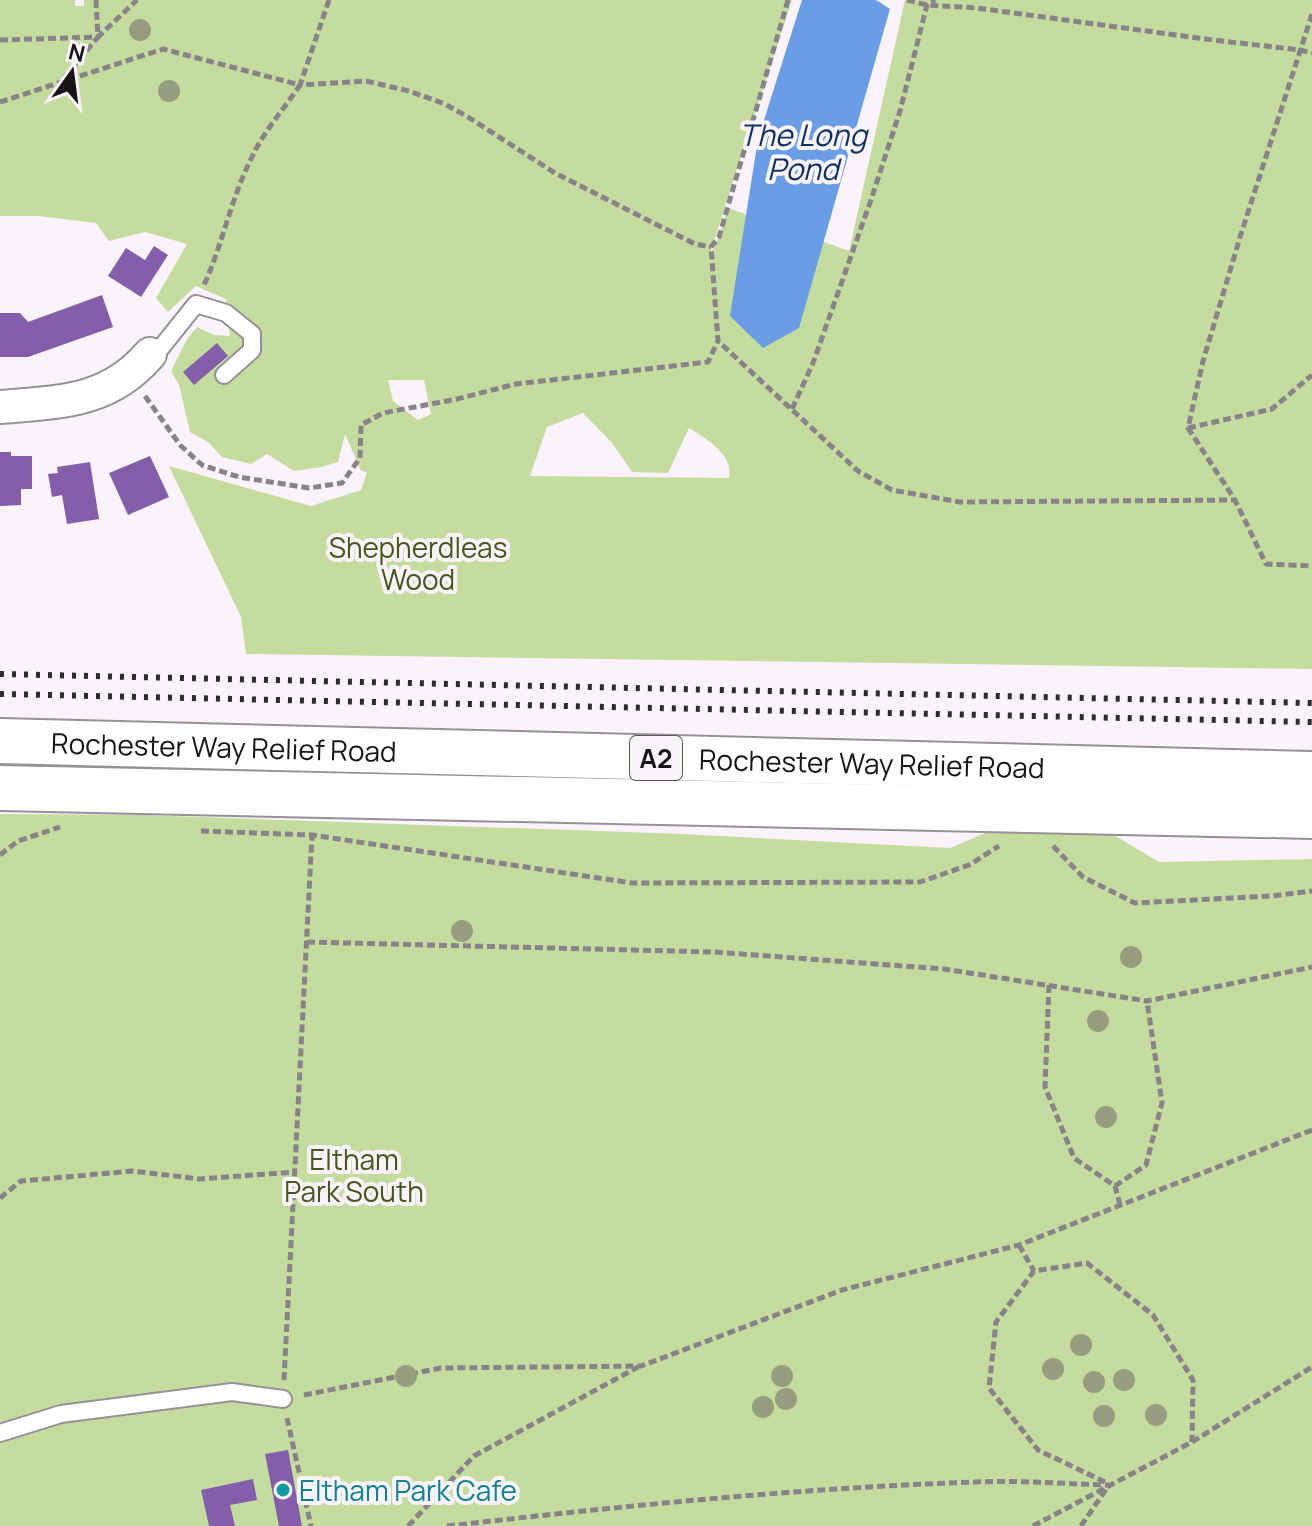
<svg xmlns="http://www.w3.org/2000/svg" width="1312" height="1526" font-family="Manrope,sans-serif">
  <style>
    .green { fill: #c5dc9f; fill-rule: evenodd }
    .water { fill: #699de6 }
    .building { fill: #845eab }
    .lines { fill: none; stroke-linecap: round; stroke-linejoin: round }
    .service-casing { stroke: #989099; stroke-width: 20 }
    .minor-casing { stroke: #989099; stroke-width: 36 }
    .trunk-casing { stroke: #989099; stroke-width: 48 }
    .path { stroke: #888389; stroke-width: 5; stroke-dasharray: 8 4; stroke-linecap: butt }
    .service { stroke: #fff; stroke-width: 16 }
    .minor { stroke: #fff; stroke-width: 32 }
    .trunk { stroke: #fff; stroke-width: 44 }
    .rail { stroke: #2e2b2f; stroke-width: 6; stroke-dasharray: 4 8; stroke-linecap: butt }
    .tree { fill: #979e7f }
    .culture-dot { fill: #0f9aa8; stroke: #fbf3fc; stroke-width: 3 }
    .labels { text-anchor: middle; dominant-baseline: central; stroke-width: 8; stroke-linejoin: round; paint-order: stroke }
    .shield { fill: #fbf3fc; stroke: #5b575c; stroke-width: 2 }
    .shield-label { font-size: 26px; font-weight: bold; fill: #171417 }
    .park-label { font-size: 28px; fill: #455818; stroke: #fbf3fc }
    .street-label { font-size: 28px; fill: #171417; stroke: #fbf3fc }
    .culture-label { font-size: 28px; fill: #0d838f; stroke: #fbf3fc; text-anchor: start }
    .water-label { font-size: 30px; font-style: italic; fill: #0d315f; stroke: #fbf3fc }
  </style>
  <rect width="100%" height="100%" fill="#fbf3fc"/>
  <g class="green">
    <path d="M0,0H75V6H84V0H792L710,253L715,247L728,208L849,251L905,0H1312V669L246,654L241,617L169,466L311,506L361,490L367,472L361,471L345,434L338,462L321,467L294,471L267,454L251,464L222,457L208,442L190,432L179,385L171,371L187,339L197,327L214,335L230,336L226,299L196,286L168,312L156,298L187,244L145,232L109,241L96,223L39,216H0ZM388,380H424L431,414L418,420L393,401ZM583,413L612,443L632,472L668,473L689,428C706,439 734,454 729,478L530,476L547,427Z"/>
    <path d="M0,814L141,815L683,834L950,848L990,831L1112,834L1159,862L1312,859V1526H0Z"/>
  </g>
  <path class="water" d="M802,0H876L890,9L799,328L763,348L730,316L758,139Z"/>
  <g class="building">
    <path d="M154,246L168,255L141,297L108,276L126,248L145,260Z"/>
    <path d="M102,295L113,327L28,357H0V313H20L28,322Z"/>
    <path d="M217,343L228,356L194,385L183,372Z"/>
    <path d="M0,452H11V456H32V489H21V505L0,506Z"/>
    <path d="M150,456L169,497L128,515L109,473Z"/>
    <path d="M90,462L99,519L67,524L62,495L52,497L48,474L58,473L57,467Z"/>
    <path d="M288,1450L302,1526H279L265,1454Z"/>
    <path d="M253,1479L257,1500L230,1505L235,1526H209L201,1490Z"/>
  </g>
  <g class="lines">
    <g class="service-casing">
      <g id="service">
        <path d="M150,354L160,349L196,304L226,313L252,334V350L224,375"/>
        <path d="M0,1433L61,1414L232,1392L283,1399"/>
      </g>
    </g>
    <g class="minor-casing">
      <path id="minor" d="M0,407C59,402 108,403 150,354"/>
    </g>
    <g class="trunk-casing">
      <g id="trunk">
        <path id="s1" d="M0,741L1312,774"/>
        <path d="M0,788L1312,816"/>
      </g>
    </g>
    <g class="path">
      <path d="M96,0L98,37L137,0"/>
      <path d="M329,0L300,85L366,81L409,91L445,104L468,117L555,173L695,244L711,247"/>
      <path d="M788,0L719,237L711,247L718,341L858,471L892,490L960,502L1235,500"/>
      <path d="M907,0L927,5L977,8L1213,40L1300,50L1312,53"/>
      <path d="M1312,14L1241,234L1203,361L1188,428L1235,500L1266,564L1312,566"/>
      <path d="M0,40L98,37L64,78"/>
      <path d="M0,102L163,49L300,85C284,109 264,131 252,157C231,198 223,243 204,285"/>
      <path d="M145,396L180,445L202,465L239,477L309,488L342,483L360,458L361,425L383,413L457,399L516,384L708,362L718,341"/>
      <path d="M792,409L813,363L872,197L900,111L927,5L935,0"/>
      <path d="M1188,428L1272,409L1312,375"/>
      <path d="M201,831L312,835L632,883L920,882L969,865L999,846"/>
      <path d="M1053,846L1083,877L1135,903L1271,896L1312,891"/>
      <path d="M0,855L18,841L60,827"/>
      <path d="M307,942L714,952L944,969L1147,1001L1312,967"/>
      <path d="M1049,985L1045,1087L1074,1158L1115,1186L1120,1205"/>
      <path d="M1115,1186L1146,1165L1162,1103L1147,1001"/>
      <path d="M0,1198L21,1181L132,1171L200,1179L294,1172"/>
      <path d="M1019,1245L1034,1271"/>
      <path d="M284,1380L312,835"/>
      <path d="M304,1395L441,1368L641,1366L842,1290L1019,1245L1312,1130"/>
      <path d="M287,1418L311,1526"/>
      <path d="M1105,1482L1038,1450L989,1388L996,1322L1034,1271L1087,1263L1153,1315L1193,1380L1192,1442"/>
      <path d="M408,1526L474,1456L638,1367"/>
      <path d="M447,1526C623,1506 799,1488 975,1482C1020,1480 1065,1484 1109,1485"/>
      <path d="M1033,1526L1192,1442L1312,1367"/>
      <path d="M1081,1526L1109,1485"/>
    </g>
    <use href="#service" class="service"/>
    <use href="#minor" class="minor"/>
    <use href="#trunk" class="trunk"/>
    <g class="rail">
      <path d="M0,674L1312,703"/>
      <path d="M0,694L1312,722"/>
    </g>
  </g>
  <g class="tree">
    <circle cx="140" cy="30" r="11"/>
    <circle cx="169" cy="91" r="11"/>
    <circle cx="462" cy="931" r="11"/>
    <circle cx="1131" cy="957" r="11"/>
    <circle cx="1098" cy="1021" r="11"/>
    <circle cx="1106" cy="1117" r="11"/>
    <circle cx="1081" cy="1345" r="11"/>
    <circle cx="1053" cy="1369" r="11"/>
    <circle cx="406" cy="1376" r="11"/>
    <circle cx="782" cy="1376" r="11"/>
    <circle cx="1124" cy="1380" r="11"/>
    <circle cx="1094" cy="1382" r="11"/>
    <circle cx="786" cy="1399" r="11"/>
    <circle cx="763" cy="1407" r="11"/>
    <circle cx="1156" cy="1415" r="11"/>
    <circle cx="1104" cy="1416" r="11"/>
  </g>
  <circle class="culture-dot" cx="283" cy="1490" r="8"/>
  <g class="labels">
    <rect class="shield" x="630" y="736" width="52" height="44" rx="6"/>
    <g class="shield-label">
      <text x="656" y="758">A2</text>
    </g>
    <g class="park-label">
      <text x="418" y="547">Shepherdleas<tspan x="418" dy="32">Wood</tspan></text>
      <text x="354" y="1159">Eltham<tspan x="354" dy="32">Park South</tspan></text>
    </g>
    <g class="street-label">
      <text stroke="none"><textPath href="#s1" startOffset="224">Rochester Way Relief Road</textPath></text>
      <text stroke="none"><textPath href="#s1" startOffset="872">Rochester Way Relief Road</textPath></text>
    </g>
    <g class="culture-label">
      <text x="299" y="1490">Eltham Park Cafe</text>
    </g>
    <g class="water-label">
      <text x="803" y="134">The Long<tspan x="803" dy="34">Pond</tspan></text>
    </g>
  </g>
  <g transform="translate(72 72) rotate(14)" stroke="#fbf3fc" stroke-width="6" paint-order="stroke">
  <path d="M0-6L14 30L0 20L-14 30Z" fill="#171417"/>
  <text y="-12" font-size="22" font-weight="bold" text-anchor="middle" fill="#171417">N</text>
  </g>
</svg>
